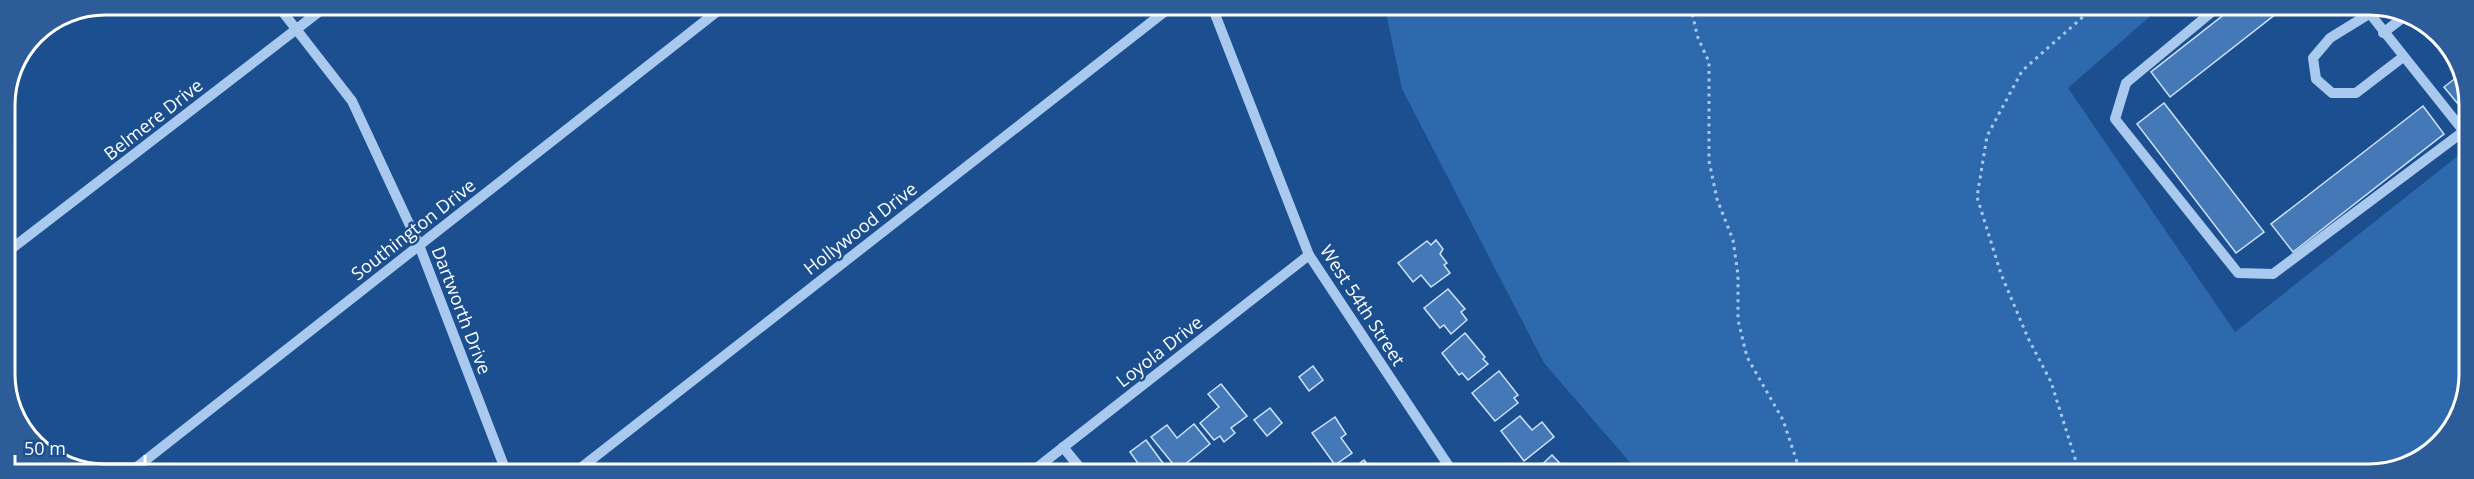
<svg xmlns="http://www.w3.org/2000/svg" width="2474" height="479" font-family="'Open Sans',sans-serif">
  <style>
    .green { fill: #2e69ad }
    .building { fill: #4478b7; stroke: #cfe3fa; stroke-width: 1.5 }
    .lines { fill: none; stroke-linecap: round; stroke-linejoin: round }
    .path { stroke: #a9c9ee; stroke-width: 3; stroke-dasharray: 3 4.5; stroke-linecap: butt }
    .minor { stroke: #a9c9ee; stroke-width: 10 }
    .labels { text-anchor: middle; dominant-baseline: central; stroke-width: 5; stroke-linejoin: round; paint-order: stroke }
    .street-label { font-size: 18px; fill: #fff; stroke: #1b4f8f }
    .rim { fill: none; stroke: #fff; stroke-width: 3 }
  </style>
  <rect width="100%" height="100%" fill="#1b4f8f"/>
  <path class="green" d="M2162,6L2068,88L2235,332L2468,148L2469,388L2436,449L2375,474H1640L1544,363L1402,89L1385,8Z"/>
  <g class="building">
    <path d="M2235,6H2286L2170,97L2151,72Z"/>
    <path d="M2461,74L2468,85V116L2444,87Z"/>
    <path d="M2164,103L2264,232L2236,253L2137,124Z"/>
    <path d="M2423,106L2444,134L2293,252L2271,224Z"/>
    <path d="M1436,240L1443,249L1440,254L1447,263L1444,265L1450,273L1431,287L1421,275L1413,282L1398,263L1427,241L1431,245Z"/>
    <path d="M1448,289L1465,309L1461,312L1467,320L1451,334L1444,325L1440,328L1424,308Z"/>
    <path d="M1465,333L1485,357L1483,359L1488,364L1468,380L1462,373L1459,375L1442,353Z"/>
    <path d="M1313,366L1323,380L1309,391L1299,377Z"/>
    <path d="M1499,371L1518,395L1514,398L1518,403L1495,421L1472,393Z"/>
    <path d="M1221,384L1247,416L1231,428L1235,433L1224,442L1220,436L1214,440L1200,423L1219,407L1208,394Z"/>
    <path d="M1270,408L1282,423L1267,436L1254,420Z"/>
    <path d="M1520,416L1532,430L1542,422L1554,437L1524,461L1501,431Z"/>
    <path d="M1335,417L1346,434L1341,438L1352,453L1335,465L1312,433Z"/>
    <path d="M1194,424L1210,444L1178,470L1151,437L1167,425L1177,438Z"/>
    <path d="M1146,440L1171,474H1130L1140,466L1130,452Z"/>
    <path d="M1552,455L1570,474L1534,472Z"/>
    <path d="M1364,460L1374,474H1345Z"/>
  </g>
  <g class="lines">
    <g class="path">
      <path d="M1694,7L1692,13L1698,38L1709,62V161L1717,199L1733,240L1738,275V320L1747,357L1783,420L1801,474"/>
      <path d="M2080,474L2051,382L2028,338L2001,274L1977,197L1987,136L2022,71L2095,6"/>
    </g>
    <g class="minor">
      <path d="M2363,5L2465,133L2467,131"/>
      <path d="M2219,6L2126,83L2115,119L2238,273L2273,274L2464,131"/>
      <path d="M1213,9L1309,255L1454,474"/>
      <path d="M282,11L352,101L419,245L507,474"/>
      <path d="M2369,14L2330,38L2313,58L2316,79L2332,93H2356L2403,57"/>
      <path d="M2383,33L2405,16"/>
      <path d="M6,253L320,11"/>
      <path d="M1063,447L1085,474"/>
      <path d="M128,474L719,10"/>
      <path d="M573,474L1168,9"/>
      <path d="M1029,474L1309,255"/>
    </g>
  </g>
  <g class="labels">
    <g class="street-label">
      <text transform="translate(153 119) rotate(-38)">Belmere Drive</text>
      <text transform="translate(860 228) rotate(-38)">Hollywood Drive</text>
      <text transform="translate(413 229) rotate(-38)">Southington Drive</text>
      <text transform="translate(1363 305) rotate(57)">West 54th Street</text>
      <text transform="translate(462 310) rotate(69)">Dartworth Drive</text>
      <text transform="translate(1159 351) rotate(-38)">Loyola Drive</text>
    </g>
  </g>
  <path d="M0 0H2474V479H0ZM105 15H2369A90 90 0 0 1 2459 105V374A90 90 0 0 1 2369 464H105A90 90 0 0 1 15 374V105A90 90 0 0 1 105 15Z" fill="#2d5d98" fill-rule="evenodd"/>
  <path class="rim" d="M105 15H2369A90 90 0 0 1 2459 105V374A90 90 0 0 1 2369 464H105A90 90 0 0 1 15 374V105A90 90 0 0 1 105 15Z"/>
  <path d="M15 455v9h130v-9" fill="none" stroke="#ffffff" stroke-width="3"/>
  <text x="24" y="455" font-size="18" fill="#ffffff" stroke="#1b4f8f" stroke-width="4.5" paint-order="stroke">50 m</text>
</svg>
